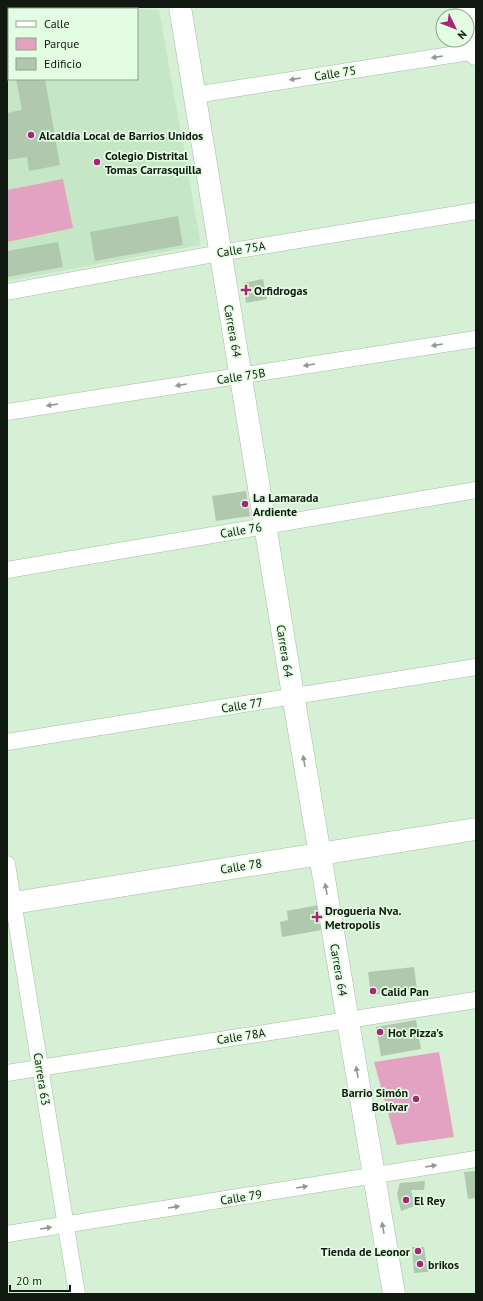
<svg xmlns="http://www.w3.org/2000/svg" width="483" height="1301" font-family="'PT Sans',sans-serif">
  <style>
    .built { fill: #c6e7c6 }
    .green { fill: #e3a2c2 }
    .building { fill: #afc8ae }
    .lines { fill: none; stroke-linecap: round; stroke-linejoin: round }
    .street-casing { stroke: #a5bea4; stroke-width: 17 }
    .secondary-casing { stroke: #a5bea4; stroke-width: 23 }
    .street { stroke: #fff; stroke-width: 16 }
    .secondary { stroke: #fff; stroke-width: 22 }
    .oneway { fill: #939893 }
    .poi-dot { fill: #a82775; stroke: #e3fde2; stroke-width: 1.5 }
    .labels { text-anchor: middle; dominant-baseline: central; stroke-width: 3.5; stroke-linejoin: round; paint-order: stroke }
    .street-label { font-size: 12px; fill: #101a10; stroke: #e3fde2 }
    .poi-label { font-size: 12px; font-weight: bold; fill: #101a10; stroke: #e3fde2; text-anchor: start }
  </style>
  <rect width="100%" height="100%" fill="#d6f0d5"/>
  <path class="built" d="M7,7L106,9H9V79H137V9L159,10L201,245L7,281Z"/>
  <g class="green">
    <path d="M63,179L73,228L7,242V190Z"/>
    <path d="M439,1052L454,1137L397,1145L374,1062Z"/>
  </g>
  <g class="building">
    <path d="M16,79H45L60,165L29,171L27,157L7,160V113L22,110Z"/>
    <path d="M178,216L183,245L95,261L90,232Z"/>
    <path d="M58,242L63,267L7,277V251Z"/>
    <path d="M263,279L267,299L246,303L243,283Z"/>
    <path d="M246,491L250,516L216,521L212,496Z"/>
    <path d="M318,905L322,930L282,937L280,922L288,920L287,911Z"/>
    <path d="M414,967L417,989L371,995L368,972Z"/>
    <path d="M416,1020L421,1049L381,1056L376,1027Z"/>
    <path d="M476,1171V1198L468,1199L464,1172Z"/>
    <path d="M425,1181L424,1190H411L415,1206L401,1211L397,1194L400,1183Z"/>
    <path d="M412,1247H424L428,1272L414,1273Z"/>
  </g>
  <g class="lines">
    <g class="street-casing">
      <g id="street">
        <path d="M195,95L476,51"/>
        <path d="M7,292L220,253L476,211"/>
        <path d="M7,412L476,339"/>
        <path d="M7,570L476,490"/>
        <path d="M7,742L476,667"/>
        <path d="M7,864L77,1294"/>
        <path d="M7,1073L476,1000"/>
        <path d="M7,1234L476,1159"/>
      </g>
    </g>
    <g class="secondary-casing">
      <g id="secondary">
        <path d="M180,7L206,164L286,653L394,1294"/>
        <path d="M468,7L476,54"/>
        <path d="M7,904L476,829"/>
      </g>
    </g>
    <use href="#street" class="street"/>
    <use href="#secondary" class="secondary"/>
  </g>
  <defs><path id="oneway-solid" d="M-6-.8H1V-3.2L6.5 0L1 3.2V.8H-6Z"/></defs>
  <g class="oneway">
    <use href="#oneway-solid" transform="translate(437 57) rotate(171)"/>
    <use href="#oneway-solid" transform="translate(295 79) rotate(171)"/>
    <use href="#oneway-solid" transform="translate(437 345) rotate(171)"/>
    <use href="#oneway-solid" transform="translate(309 365) rotate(171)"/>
    <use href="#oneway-solid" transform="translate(181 385) rotate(171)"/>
    <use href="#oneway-solid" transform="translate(52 405) rotate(171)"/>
    <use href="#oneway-solid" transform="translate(304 761) rotate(-100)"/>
    <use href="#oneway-solid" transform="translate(326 889) rotate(-100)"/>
    <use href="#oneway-solid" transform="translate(357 1072) rotate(-100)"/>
    <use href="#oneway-solid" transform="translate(431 1166) rotate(-9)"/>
    <use href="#oneway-solid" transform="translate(302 1187) rotate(-9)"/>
    <use href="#oneway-solid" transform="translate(174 1207) rotate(-9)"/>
    <use href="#oneway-solid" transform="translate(46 1228) rotate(-9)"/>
    <use href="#oneway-solid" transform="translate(383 1228) rotate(-100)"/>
  </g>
  <g class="poi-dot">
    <circle cx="31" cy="135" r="4"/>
    <circle cx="97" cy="162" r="4"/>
    <path d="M244 284h4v4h4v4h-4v4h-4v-4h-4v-4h4z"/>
    <circle cx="245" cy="504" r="4"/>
    <path d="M315 911h4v4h4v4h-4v4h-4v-4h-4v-4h4z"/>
    <circle cx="373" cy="991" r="4"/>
    <circle cx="380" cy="1032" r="4"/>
    <circle cx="416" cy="1099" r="4"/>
    <circle cx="406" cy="1200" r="4"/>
    <circle cx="418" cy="1251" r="4"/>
    <circle cx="420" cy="1264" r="4"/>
  </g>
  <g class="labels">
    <g class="street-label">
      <text transform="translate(335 73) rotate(-9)">Calle 75</text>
      <text transform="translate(241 249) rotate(-9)">Calle 75A</text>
      <text transform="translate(233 331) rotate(80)">Carrera 64</text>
      <text transform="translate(241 376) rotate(-9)">Calle 75B</text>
      <text transform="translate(241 530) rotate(-10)">Calle 76</text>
      <text transform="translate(285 651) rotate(81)">Carrera 64</text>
      <text transform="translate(242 705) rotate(-9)">Calle 77</text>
      <text transform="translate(241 866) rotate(-9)">Calle 78</text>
      <text transform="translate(339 970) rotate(80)">Carrera 64</text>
      <text transform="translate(241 1036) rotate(-9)">Calle 78A</text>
      <text transform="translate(42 1079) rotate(81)">Carrera 63</text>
      <text transform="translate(241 1197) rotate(-9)">Calle 79</text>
    </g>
    <g class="poi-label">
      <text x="39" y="135">Alcaldía Local de Barrios Unidos</text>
      <text x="105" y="155">Colegio Distrital<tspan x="105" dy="14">Tomas Carrasquilla</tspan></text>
      <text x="254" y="290">Orfidrogas</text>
      <text x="253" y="497">La Lamarada<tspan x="253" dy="14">Ardiente</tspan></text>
      <text x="325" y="910">Drogueria Nva.<tspan x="325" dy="14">Metropolis</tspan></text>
      <text x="381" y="991">Calid Pan</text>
      <text x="388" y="1032">Hot Pizza's</text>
      <text x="408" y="1092" text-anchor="end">Barrio Simón<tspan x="408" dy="14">Bolívar</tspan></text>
      <text x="414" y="1200">El Rey</text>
      <text x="410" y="1251" text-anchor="end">Tienda de Leonor</text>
      <text x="428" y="1264">brikos</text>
    </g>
  </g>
  <rect width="483" height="1301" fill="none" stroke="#101a10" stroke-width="16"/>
  <rect x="8" y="8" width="130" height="72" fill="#e3fde2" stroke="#8fa28e"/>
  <rect x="16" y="21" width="20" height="6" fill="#ffffff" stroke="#8fa28e"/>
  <text x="44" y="28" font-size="12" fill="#101a10">Calle</text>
  <rect x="16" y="38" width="20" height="12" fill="#e3a2c2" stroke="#8fa28e"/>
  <text x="44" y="48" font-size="12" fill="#101a10">Parque</text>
  <rect x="16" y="58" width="20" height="12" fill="#afc8ae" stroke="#8fa28e"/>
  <text x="44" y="68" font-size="12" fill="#101a10">Edificio</text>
  <g transform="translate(455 28) rotate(133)"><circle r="19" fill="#e3fde2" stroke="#8fa28e"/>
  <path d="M0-3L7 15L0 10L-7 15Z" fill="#a82775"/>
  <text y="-6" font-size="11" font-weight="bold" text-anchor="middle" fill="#101a10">N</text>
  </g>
  <path d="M10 1285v6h60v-6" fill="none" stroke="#101a10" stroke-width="2"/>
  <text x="16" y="1285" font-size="12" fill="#101a10" stroke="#e3fde2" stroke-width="3" paint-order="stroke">20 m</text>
</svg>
